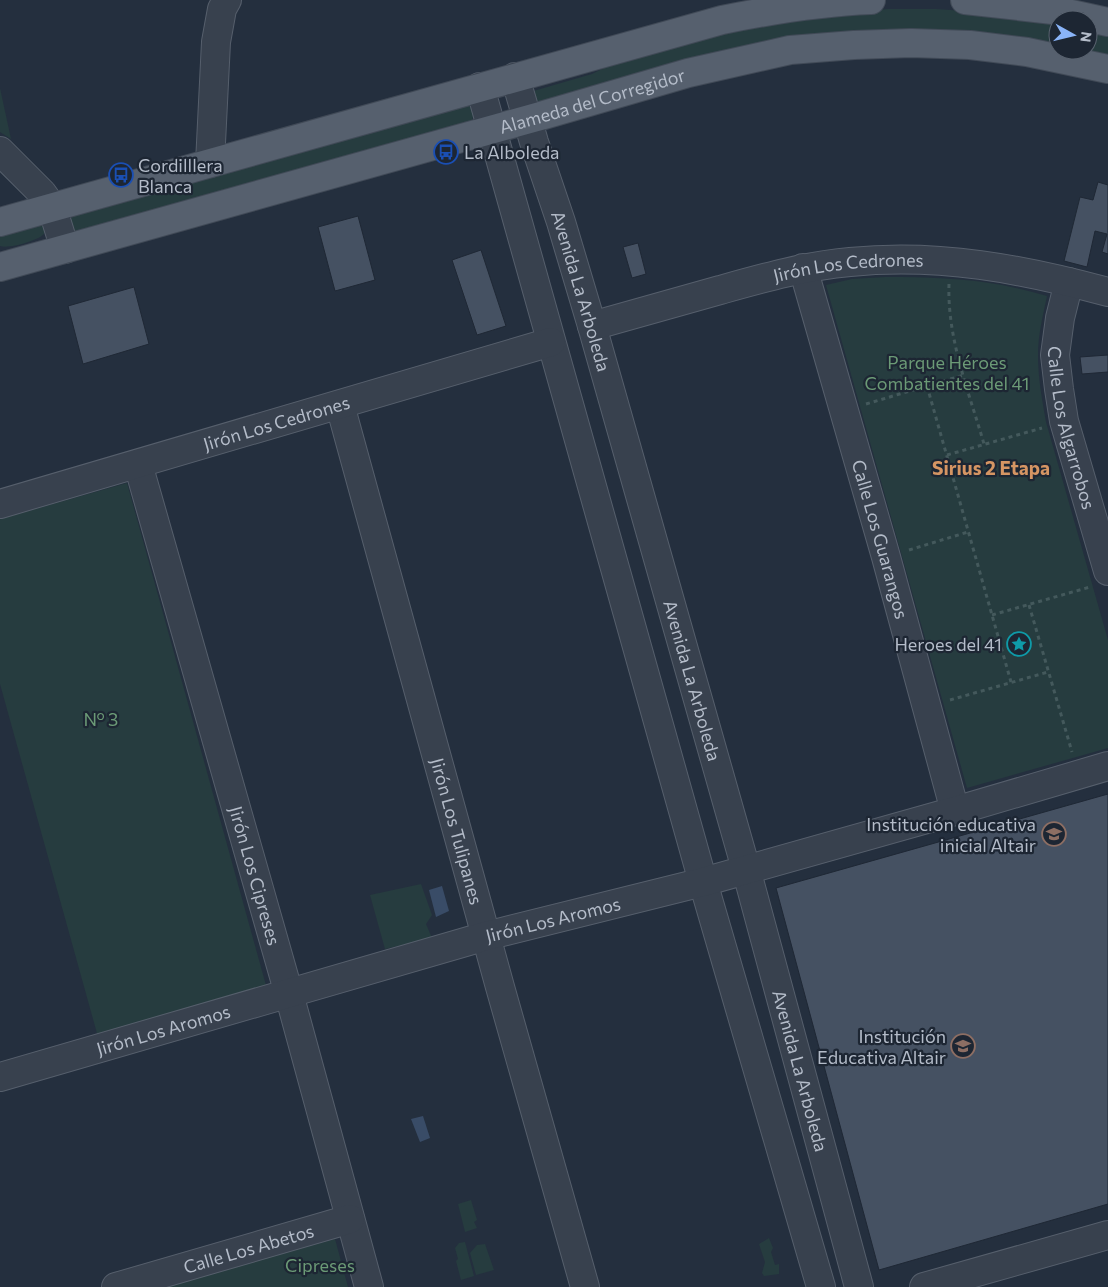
<svg xmlns="http://www.w3.org/2000/svg" width="1108" height="1287" font-family="Commissioner,sans-serif">
  <style>
    .green { fill: #263c3f }
    .water { fill: #394c67 }
    .building { fill: #455162; stroke: #1f2835 }
    .lines { fill: none; stroke-linecap: round; stroke-linejoin: round }
    .minor-casing { stroke: #565f6c; stroke-width: 30 }
    .major-casing { stroke: #414a57; stroke-width: 30 }
    .path { stroke: #44595c; stroke-width: 3; stroke-dasharray: 4 4; stroke-linecap: butt }
    .minor { stroke: #38414e; stroke-width: 28 }
    .major { stroke: #56606e; stroke-width: 28 }
    .labels { text-anchor: middle; dominant-baseline: central; stroke-width: 4.5; stroke-linejoin: round; paint-order: stroke }
    .street-label { font-size: 18px; fill: #b4bcc9; stroke: #1d2633 }
    .poi-label { font-size: 18px; fill: #b4bcc9; stroke: #1d2633; text-anchor: end }
    .park-label { font-size: 18px; fill: #6b9a76; stroke: #1d2633 }
    .neighbourhood-label { font-size: 19px; font-weight: bold; fill: #d59563; stroke: #1d2633 }
  </style>
  <rect width="100%" height="100%" fill="#242f3e"/>
  <g class="green">
    <path d="M888,9H936L995,13L1058,23V46L960,33L534,105L530,92L592,74L618,61L687,40L817,15Z"/>
    <path d="M1088,29L1108,34V57L1075,50H1088Z"/>
    <path d="M0,88L11,139L0,132Z"/>
    <path d="M466,103C474,108 475,114 471,122L79,233L74,231L70,220L74,215Z"/>
    <path d="M41,223L45,228L44,234C37,241 9,249 0,246V234Z"/>
    <path d="M886,277C925,277 964,278 1002,285C1017,288 1032,292 1047,296C1043,315 1038,335 1038,355C1038,378 1042,399 1046,422L1108,640V748L967,788L826,285L852,279Z"/>
    <path d="M127,483L267,989L98,1037L0,684V519Z"/>
    <path d="M421,884L432,915L426,924L432,938L385,949L370,895Z"/>
    <path d="M471,1200L477,1220L474,1222L477,1228L465,1232L458,1204Z"/>
    <path d="M769,1238L773,1248L771,1252L775,1265L779,1264V1274L764,1276L762,1273L765,1262L759,1244Z"/>
    <path d="M335,1239L348,1287H164Z"/>
    <path d="M465,1242L474,1276L461,1280L456,1261L458,1259L455,1248L459,1243Z"/>
    <path d="M485,1244L494,1270L476,1275L470,1253L477,1245Z"/>
  </g>
  <g class="water">
    <path d="M442,886L449,911L436,917L429,890Z"/>
    <path d="M423,1116L430,1138L420,1142L411,1119Z"/>
  </g>
  <g class="building">
    <path d="M1098,182L1108,185V254L1102,252L1107,234L1095,231L1087,267L1064,261L1080,197L1093,200Z"/>
    <path d="M358,216L375,280L335,291L318,227Z"/>
    <path d="M638,243L646,274L632,278L623,247Z"/>
    <path d="M481,250L506,326L477,335L452,260Z"/>
    <path d="M134,287L149,344L83,364L68,306Z"/>
    <path d="M1108,355V372L1082,374L1080,357Z"/>
    <path d="M1108,794V1204L879,1270L776,888Z"/>
  </g>
  <g class="lines">
    <g class="minor-casing">
      <g id="minor">
        <path id="s1" d="M515,77L534,142L561,222L592,326L746,869L859,1287"/>
        <path d="M480,87L703,882L821,1287"/>
        <path d="M0,151L42,193L52,207L65,249"/>
        <path d="M210,163L216,42L222,9L227,0"/>
        <path id="s2" d="M803,268L886,557L955,811"/>
        <path id="s3" d="M1069,282L1060,318L1055,355L1059,389L1064,421L1108,571"/>
        <path id="s4" d="M592,326C635,314 677,302 720,290C763,278 805,266 850,262C939,253 1022,269 1108,292"/>
        <path id="s5" d="M340,405L500,987L585,1287"/>
        <path id="s6" d="M138,464L289,994L369,1287"/>
        <path id="s7" d="M0,504L551,342"/>
        <path id="s8" d="M0,1077L486,936L703,882L955,811L1108,766"/>
        <path id="s9" d="M116,1287L350,1219"/>
        <path d="M924,1287L1108,1235"/>
      </g>
    </g>
    <g class="major-casing">
      <g id="major">
        <path d="M965,0L1053,10L1108,22"/>
        <path d="M0,222L722,20C771,10 821,2 871,0"/>
        <path id="s10" d="M0,267L544,115L688,73L790,50L854,45L911,43L970,45L1027,52L1108,69"/>
      </g>
    </g>
    <g class="path">
      <path d="M949,284C947,339 969,392 984,444"/>
      <path d="M927,386L1011,682"/>
      <path d="M866,404L964,375"/>
      <path d="M947,455L1042,428"/>
      <path d="M909,550L968,532"/>
      <path d="M1029,605L1072,752"/>
      <path d="M992,615L1090,587"/>
      <path d="M950,700L1048,672"/>
    </g>
    <use href="#minor" class="minor"/>
    <use href="#major" class="major"/>
  </g>
  <defs>
    <g id="bus-ring" transform="scale(1.25)"><circle r="9.5" fill="#1d2633" stroke="#1a4fb4" stroke-width="1.5"/><path d="M-5-6H5V4H4V6H2V4H-2V6H-4V4H-5ZM-3.5-4V0h7V-4ZM-3.5 1.2v1.5H-2V1.2ZM2 1.2v1.5H3.5V1.2Z" fill="#1a4fb4"/></g>
    <g id="sight-ring" transform="scale(1.25)"><circle r="9.5" fill="#1d2633" stroke="#0f9aa8" stroke-width="1.5"/><path d="M0-6L1.8-2.2L6-1.7L2.9 1.2L3.7 5.4L0 3.3L-3.7 5.4L-2.9 1.2L-6-1.7L-1.8-2.2Z" fill="#0f9aa8"/></g>
    <g id="school-ring" transform="scale(1.25)"><circle r="9.5" fill="#1d2633" stroke="#8d6e63" stroke-width="1.5"/><path d="M0-5L7-2L0 1L-7-2ZM-4 1L0 2.5L4 1V4Q0 6-4 4Z" fill="#8d6e63"/></g>
  </defs>
  <g fill-rule="evenodd">
    <use href="#bus-ring" x="446" y="152"/>
    <use href="#bus-ring" x="121" y="175"/>
    <use href="#sight-ring" x="1019" y="644"/>
    <use href="#school-ring" x="1054" y="834"/>
    <use href="#school-ring" x="963" y="1046"/>
  </g>
  <g class="labels">
    <g class="street-label">
      <text stroke="none"><textPath href="#s10" startOffset="615">Alameda del Corregidor</textPath></text>
      <text stroke="none"><textPath href="#s4" startOffset="264">Jirón Los Cedrones</textPath></text>
      <text stroke="none"><textPath href="#s1" startOffset="224">Avenida La Arboleda</textPath></text>
      <text stroke="none"><textPath href="#s7" startOffset="288">Jirón Los Cedrones</textPath></text>
      <text stroke="none"><textPath href="#s3" startOffset="149">Calle Los Algarrobos</textPath></text>
      <text stroke="none"><textPath href="#s2" startOffset="282">Calle Los Guarangos</textPath></text>
      <text stroke="none"><textPath href="#s1" startOffset="629">Avenida La Arboleda</textPath></text>
      <text stroke="none"><textPath href="#s5" startOffset="442">Jirón Los Tulipanes</textPath></text>
      <text stroke="none"><textPath href="#s6" startOffset="428">Jirón Los Cipreses</textPath></text>
      <text stroke="none"><textPath href="#s8" startOffset="575">Jirón Los Aromos</textPath></text>
      <text stroke="none"><textPath href="#s8" startOffset="170">Jirón Los Aromos</textPath></text>
      <text stroke="none"><textPath href="#s1" startOffset="1034">Avenida La Arboleda</textPath></text>
      <text stroke="none"><textPath href="#s9" startOffset="138">Calle Los Abetos</textPath></text>
    </g>
    <g class="poi-label">
      <text x="464" y="152" text-anchor="start">La Alboleda</text>
      <text x="138" y="165" text-anchor="start">Cordilllera<tspan x="138" dy="21">Blanca</tspan></text>
      <text x="1002" y="644">Heroes del 41</text>
      <text x="1036" y="824">Institución educativa<tspan x="1036" dy="21">inicial Altair</tspan></text>
      <text x="946" y="1036">Institución<tspan x="946" dy="21">Educativa Altair</tspan></text>
    </g>
    <g class="park-label">
      <text x="947" y="362">Parque Héroes<tspan x="947" dy="21">Combatientes del 41</tspan></text>
      <text x="101" y="719">Nº 3</text>
      <text x="320" y="1265">Cipreses</text>
    </g>
    <g class="neighbourhood-label">
      <text x="991" y="467">Sirius 2 Etapa</text>
    </g>
  </g>
  <g transform="translate(1073 35) rotate(98)"><circle r="24" fill="#1d2633" stroke="#59626f"/>
  <path d="M0-4L9 19L0 12L-9 19Z" fill="#8ab4f8"/>
  <text y="-8" font-size="14" font-weight="bold" text-anchor="middle" fill="#b4bcc9">N</text>
  </g>
</svg>
